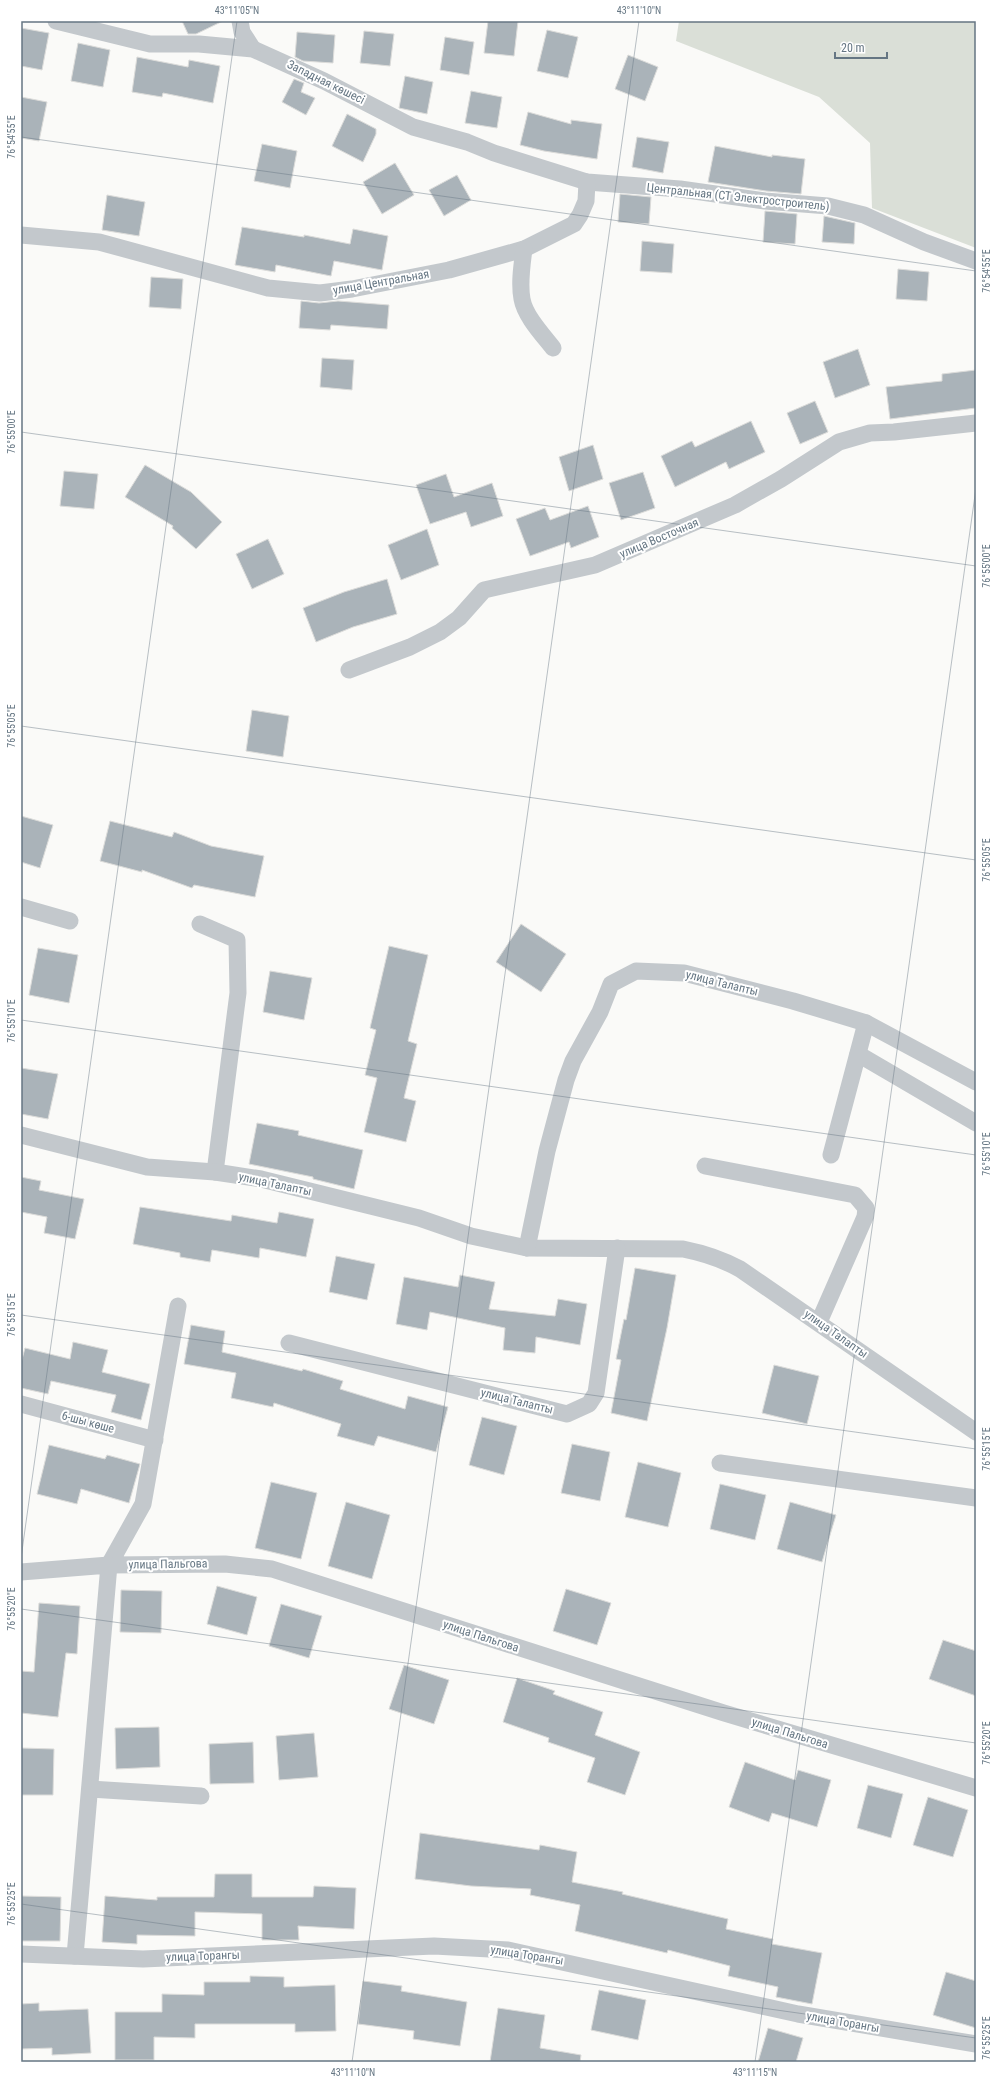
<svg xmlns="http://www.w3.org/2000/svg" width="997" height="2083" font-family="'Roboto Condensed',sans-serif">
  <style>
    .green { fill: #dadfd7 }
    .building { fill: #aab3b9; stroke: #dcdcda }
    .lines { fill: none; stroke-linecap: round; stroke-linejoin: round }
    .minor { stroke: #c3c8cc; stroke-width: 17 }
    .ticks { fill: none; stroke: #657683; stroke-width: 1; stroke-opacity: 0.45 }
    .labels { text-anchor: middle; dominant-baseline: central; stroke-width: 4; stroke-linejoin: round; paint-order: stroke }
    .street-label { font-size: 12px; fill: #657683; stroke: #fff }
    .neatline { fill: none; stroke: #657683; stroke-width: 1.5 }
    .ticks-label { font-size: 10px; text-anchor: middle; fill: #657683 }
  </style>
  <rect width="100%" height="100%" fill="#fafaf8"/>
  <path class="green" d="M679,21H976V248L872,208L870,143L819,97L676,41Z"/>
  <g class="building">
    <path d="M182,21H223L196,34H188Z"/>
    <path d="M488,21H518L514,56L484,53Z"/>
    <path d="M21,28L49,33L42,70L21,66Z"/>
    <path d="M547,30L578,37L568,78L537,71Z"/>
    <path d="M364,31L394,34L390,66L360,63Z"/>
    <path d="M297,32L335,35L333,63L303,61L295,57Z"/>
    <path d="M445,37L474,42L469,75L440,70Z"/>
    <path d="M78,43L110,50L103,87L71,81Z"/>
    <path d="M628,55L658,67L645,101L615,89Z"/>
    <path d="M137,57L188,67L189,60L220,66L213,103L163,93L162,97L132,92Z"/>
    <path d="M405,76L433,82L427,114L399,108Z"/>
    <path d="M294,79L304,83L301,92L315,98L306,115L282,102Z"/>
    <path d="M471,91L502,97L497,128L465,123Z"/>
    <path d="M21,97L47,102L39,141L21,138Z"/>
    <path d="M528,112L571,124V120L602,124L597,159L544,151L520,145Z"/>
    <path d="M347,114L376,129V134L363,162L332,146Z"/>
    <path d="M637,137L669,142L663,173L632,167Z"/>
    <path d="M262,144L297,151L290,188L254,181Z"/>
    <path d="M715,146L772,157V155L805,159L801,194L766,191L708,182Z"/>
    <path d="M395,163L414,195L382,214L363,182Z"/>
    <path d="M457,175L471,200L444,216L429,190Z"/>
    <path d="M620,194L651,197L649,224L618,222Z"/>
    <path d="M107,195L145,202L139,236L102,230Z"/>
    <path d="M765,211L797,214L795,244L763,242Z"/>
    <path d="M824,216L855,223L854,244L822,242Z"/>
    <path d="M242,227L304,237V235L350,244L353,229L388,236L382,270L334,261L331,276L276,265L275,272L235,265Z"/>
    <path d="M642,241L674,244L672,273L640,271Z"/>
    <path d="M898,269L929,272L927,301L896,299Z"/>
    <path d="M151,277L183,279L181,309L149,307Z"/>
    <path d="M301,301L319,303L338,301L389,305L387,329L331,325L330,330L299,328Z"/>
    <path d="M858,349L870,385L835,398L823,362Z"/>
    <path d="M322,358L354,360L352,390L320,387Z"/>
    <path d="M976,370V408L890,419L886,387L942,381V374Z"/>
    <path d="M815,401L828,432L800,444L787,413Z"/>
    <path d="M751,421L765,452L729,469L726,462L675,487L661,456L692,441L695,447Z"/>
    <path d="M593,445L603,479L569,491L559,457Z"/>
    <path d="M145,465L191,492L222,522L196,549L172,528L173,526L125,497Z"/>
    <path d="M64,471L98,474L94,509L60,506Z"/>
    <path d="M643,472L655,508L621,520L609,483Z"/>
    <path d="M446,474L454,497L492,483L503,516L471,527L466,512L430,524L416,485Z"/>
    <path d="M588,506L599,537L571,548L569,542L530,556L516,519L545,508L550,520Z"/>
    <path d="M427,529L439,565L401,580L388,545Z"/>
    <path d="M268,539L284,574L252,589L236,554Z"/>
    <path d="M387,579L397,614L353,627L316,642L303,608L344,592Z"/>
    <path d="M252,710L289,716L283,757L246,751Z"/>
    <path d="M21,816L53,825L40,868L21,862Z"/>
    <path d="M110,821L172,837L174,832L211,846L264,856L255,897L194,885L192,888L142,870V872L100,861Z"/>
    <path d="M521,924L566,954L541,992L496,962Z"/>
    <path d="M389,946L428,955L408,1041L417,1044L404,1098L416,1101L406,1142L364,1132L377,1078L365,1075L376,1030L370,1028Z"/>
    <path d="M38,948L78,955L69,1003L29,995Z"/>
    <path d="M270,971L312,978L304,1020L263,1012Z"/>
    <path d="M21,1068L58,1074L48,1119L21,1114Z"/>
    <path d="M257,1123L299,1131L298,1135L363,1150L354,1189L313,1179V1177L249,1164Z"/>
    <path d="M21,1177L41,1181L39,1190L84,1199L75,1239L44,1233L47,1217L21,1212Z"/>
    <path d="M140,1207L231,1221L232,1215L277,1223L279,1212L314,1219L306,1257L260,1248L259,1258L212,1250L210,1262L180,1257V1253L133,1244Z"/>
    <path d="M336,1256L375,1264L367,1300L329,1292Z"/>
    <path d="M635,1268L676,1275L667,1328L647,1421L611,1413L621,1360L616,1359L624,1319L626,1320Z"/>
    <path d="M460,1275L495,1282L489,1309L555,1316L558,1299L587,1304L580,1345L536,1337L535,1353L503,1350L505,1328L430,1312L427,1330L396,1324L404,1277L458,1287Z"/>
    <path d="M191,1325L225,1331L222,1352L302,1371L303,1369L343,1381L340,1389L405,1409L408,1396L448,1407L436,1452L378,1436L374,1446L337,1436L341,1424L274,1403L273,1407L231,1398L236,1373L184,1364Z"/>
    <path d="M73,1342L108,1350L102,1372L150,1384L141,1420L111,1412L116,1395L51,1381L48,1394L21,1388V1363L25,1348L70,1359Z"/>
    <path d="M774,1365L819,1376L807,1424L762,1413Z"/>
    <path d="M482,1417L517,1426L504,1475L469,1465Z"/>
    <path d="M572,1444L610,1452L600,1501L561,1493Z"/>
    <path d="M49,1445L105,1459L107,1455L140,1464L129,1503L81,1489L77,1504L37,1494Z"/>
    <path d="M638,1462L681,1473L668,1527L625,1517Z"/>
    <path d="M271,1482L317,1493L301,1559L255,1548Z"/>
    <path d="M720,1484L766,1495L755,1540L710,1529Z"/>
    <path d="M346,1502L390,1515L372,1579L328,1566Z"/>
    <path d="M790,1502L836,1515L822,1562L777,1549Z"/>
    <path d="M217,1586L257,1597L247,1635L207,1624Z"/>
    <path d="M566,1589L611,1603L597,1645L553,1631Z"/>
    <path d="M121,1590L162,1591L161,1633L120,1632Z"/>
    <path d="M39,1603L80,1606L77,1654L66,1653L58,1717L21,1713V1671L34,1672Z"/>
    <path d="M281,1604L322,1616L309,1658L269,1646Z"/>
    <path d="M943,1640L976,1651V1696L929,1679Z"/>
    <path d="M404,1665L449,1680L434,1724L389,1709Z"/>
    <path d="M517,1678L555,1691L553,1694L603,1712L595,1735L640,1752L625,1795L587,1782L595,1758L548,1742L549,1738L503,1722Z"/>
    <path d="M159,1727L160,1767L116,1769L115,1728Z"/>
    <path d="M314,1733L318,1777L279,1780L276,1736Z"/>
    <path d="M253,1742L254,1783L210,1784L209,1744Z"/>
    <path d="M21,1748L54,1749L53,1795H21Z"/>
    <path d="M745,1762L795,1780L798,1770L831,1780L817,1827L772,1813L769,1822L729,1807Z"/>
    <path d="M868,1785L903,1794L891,1838L857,1828Z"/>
    <path d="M928,1797L968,1810L953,1857L913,1845Z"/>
    <path d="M420,1833L539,1850L540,1845L577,1852L572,1882L623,1892L622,1894L728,1919L726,1929L773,1939L772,1944L822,1953L812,2004L776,1997L778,1987L728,1976L730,1966L668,1950L667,1953L575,1931L580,1905L530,1895L531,1889L471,1886L415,1879Z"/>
    <path d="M215,1874H252V1897H313L314,1886L356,1888L354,1929L298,1926L299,1940H262V1914L195,1912V1936L137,1935V1944L102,1942L105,1896L157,1900V1897H214Z"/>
    <path d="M21,1896L61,1897L60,1941H21Z"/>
    <path d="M946,1972L976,1981V2028L933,2015Z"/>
    <path d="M250,1976L284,1977V1987L335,1985L336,2031L295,2032V2024H195V2038L154,2037V2060H115V2012H162V1994L204,1995V1982H250Z"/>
    <path d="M363,1981L402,1986L401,1991L467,2002L460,2046L413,2039L414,2031L358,2024Z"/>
    <path d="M599,1990L646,2000L638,2040L591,2030Z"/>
    <path d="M39,2003V2011L88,2009L91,2053L52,2055V2048L21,2049V2004Z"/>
    <path d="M498,2008L545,2015L540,2048L581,2055L580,2062H490Z"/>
    <path d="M768,2028L803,2038L796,2062H758Z"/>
  </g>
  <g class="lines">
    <g class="minor">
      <path d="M56,21L150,44H199L253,49L324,81L413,127L467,142L494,153L587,182L680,189L765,201L828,206L864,215L924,242L976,261"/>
      <path d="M240,21L242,32L253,49"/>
      <path d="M21,235L99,242L268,288L320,293L352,289L449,270L524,249L574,224L580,215L586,201L587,182"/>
      <path d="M524,249C522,265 519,283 522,299C525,316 542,334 553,348"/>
      <path d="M349,670L410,647L440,632L459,618L484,590L595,565L735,505L781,479L839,442L870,433L894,432L976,423"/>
      <path d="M21,907L70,921"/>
      <path d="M200,924L237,940L238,993L215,1172"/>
      <path d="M858,1054L976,1123"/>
      <path d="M21,1135L147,1167L215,1172L261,1179L419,1218L471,1236L527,1248L683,1249C703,1253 722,1259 740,1269L976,1432"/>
      <path d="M831,1155L866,1023"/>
      <path d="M705,1166L855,1195L866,1208L865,1217L819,1322"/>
      <path d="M527,1248L547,1151L566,1080L573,1061L600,1012L611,984L636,971L684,973L793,1001L866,1023L976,1082"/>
      <path d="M178,1306L143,1504L109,1565L225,1564L272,1569L724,1713L976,1788"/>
      <path d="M289,1343L567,1414L589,1404L596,1393L617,1248"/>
      <path d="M21,1404L155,1440"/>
      <path d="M720,1463L976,1498"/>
      <path d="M21,1572L109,1565L75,1956"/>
      <path d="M90,1789L201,1796"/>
      <path d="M21,1954L143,1959L434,1946L508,1950L798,2014L976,2044"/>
    </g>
  </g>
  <path class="ticks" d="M21,137L976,271M21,432L976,566M21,726L976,860M21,1020L976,1155M21,1315L976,1449M21,1558L237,21M21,1609L976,1743M21,1904L976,2038M352,2062L639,21M755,2062L976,488"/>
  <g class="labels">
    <g class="street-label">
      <text transform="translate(326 82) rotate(26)">Западная көшесі</text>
      <text transform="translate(738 197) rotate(6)">Центральная (СТ Электростроитель)</text>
      <text transform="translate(381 282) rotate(-10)">улица Центральная</text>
      <text transform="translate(659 538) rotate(-23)">улица Восточная</text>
      <text transform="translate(722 983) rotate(14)">улица Талапты</text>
      <text transform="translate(275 1184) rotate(12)">улица Талапты</text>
      <text transform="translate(836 1334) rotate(35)">улица Талапты</text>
      <text transform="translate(517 1401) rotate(14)">улица Талапты</text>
      <text transform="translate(88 1422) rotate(15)">6-шы көше</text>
      <text transform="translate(168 1564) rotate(-1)">улица Пальгова</text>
      <text transform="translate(481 1636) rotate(18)">улица Пальгова</text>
      <text transform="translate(790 1733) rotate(17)">улица Пальгова</text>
      <text transform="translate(527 1955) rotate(9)">улица Торангы</text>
      <text transform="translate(203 1956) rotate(-2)">улица Торангы</text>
      <text transform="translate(843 2022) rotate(10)">улица Торангы</text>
    </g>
  </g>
  <rect width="997" height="2083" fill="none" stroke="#ffffff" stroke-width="44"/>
  <path d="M835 52v6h52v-6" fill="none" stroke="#657683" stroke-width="2"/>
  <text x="841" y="52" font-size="12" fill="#657683" stroke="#ffffff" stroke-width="3" paint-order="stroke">20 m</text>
  <rect x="22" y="22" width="953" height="2039" class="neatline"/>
  <g class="ticks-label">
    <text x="237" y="14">43°11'05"N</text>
    <text x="639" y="14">43°11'10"N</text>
    <text transform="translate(11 137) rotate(-90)" y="4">76°54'55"E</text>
    <text transform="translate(986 271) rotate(-90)" y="4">76°54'55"E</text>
    <text transform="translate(11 432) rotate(-90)" y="4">76°55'00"E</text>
    <text transform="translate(986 566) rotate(-90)" y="4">76°55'00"E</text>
    <text transform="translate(11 726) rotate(-90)" y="4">76°55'05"E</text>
    <text transform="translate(986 860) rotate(-90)" y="4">76°55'05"E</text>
    <text transform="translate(11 1021) rotate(-90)" y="4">76°55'10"E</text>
    <text transform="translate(986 1154) rotate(-90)" y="4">76°55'10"E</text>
    <text transform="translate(11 1315) rotate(-90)" y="4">76°55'15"E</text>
    <text transform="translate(986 1449) rotate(-90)" y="4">76°55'15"E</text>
    <text transform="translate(11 1609) rotate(-90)" y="4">76°55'20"E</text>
    <text transform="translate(986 1743) rotate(-90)" y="4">76°55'20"E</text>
    <text transform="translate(11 1904) rotate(-90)" y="4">76°55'25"E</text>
    <text transform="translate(986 2038) rotate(-90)" y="4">76°55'25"E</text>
    <text x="353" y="2076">43°11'10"N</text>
    <text x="755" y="2076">43°11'15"N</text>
  </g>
</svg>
